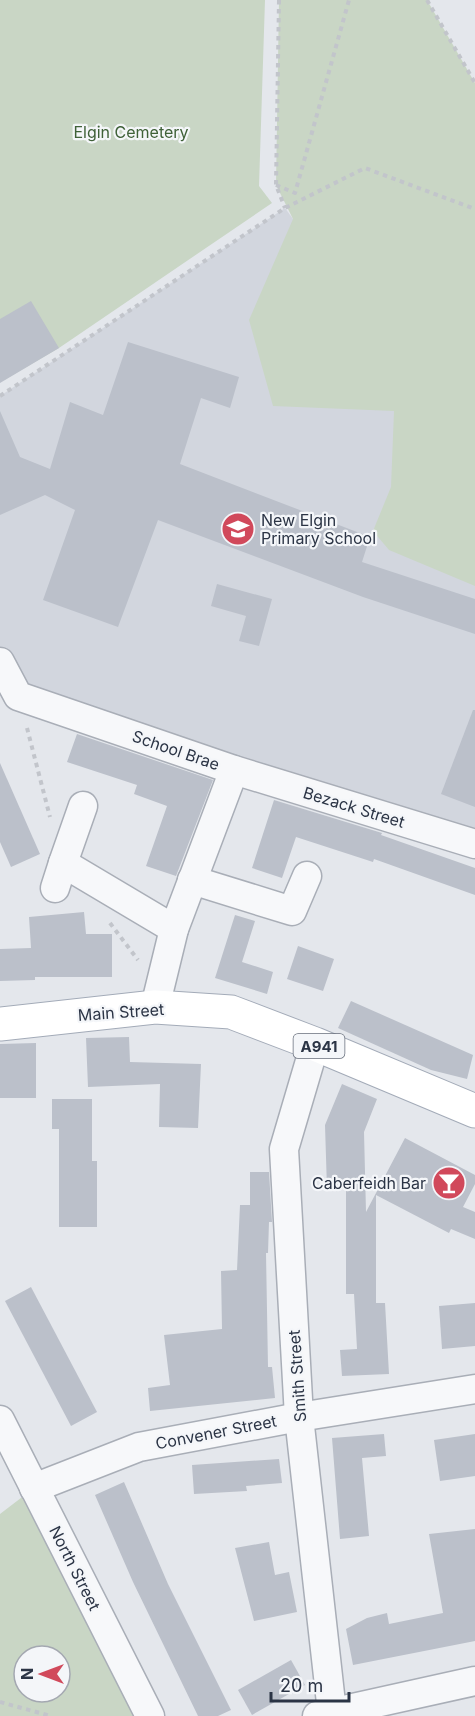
<svg xmlns="http://www.w3.org/2000/svg" width="475" height="1716" font-family="Inter,sans-serif">
  <style>
    .built { fill: #d2d6de }
    .green { fill: #c9d6c5; fill-rule: evenodd }
    .building { fill: #bbc0ca }
    .lines { fill: none; stroke-linecap: round; stroke-linejoin: round }
    .street-casing { stroke: #a9aeb7; stroke-width: 31 }
    .primary-casing { stroke: #a3abb8; stroke-width: 35 }
    .path { stroke: #c2c5cb; stroke-width: 4; stroke-dasharray: 4.5 4.5; stroke-linecap: butt }
    .street { stroke: #f7f8fa; stroke-width: 28 }
    .primary { stroke: #fff; stroke-width: 33 }
    .labels { text-anchor: middle; dominant-baseline: central; stroke-width: 4.5; stroke-linejoin: round; paint-order: stroke }
    .shield { fill: #f4f6f9; stroke: #676e7b; stroke-width: 1.5 }
    .shield-label { font-size: 15px; font-weight: bold; fill: #2b3445 }
    .park-label { font-size: 16px; fill: #3f6138; stroke: #f4f6f9 }
    .poi-label { font-size: 16px; fill: #2b3445; stroke: #f4f6f9; text-anchor: start }
    .street-label { font-size: 16px; fill: #2b3445; stroke: #f4f6f9 }
  </style>
  <rect width="100%" height="100%" fill="#e4e7ec"/>
  <path class="built" d="M285,208L293,219L475,215V844L18,696L0,662V396Z"/>
  <g class="green">
    <path d="M0,0H265L259,186L272,203L59,348L4,380L0,373Z"/>
    <path d="M279,0H427L475,83V586L389,550L373,531L391,487L394,411L273,406L249,320L293,219L276,185Z"/>
    <path d="M34,1488L150,1716H0V1514ZM24,1656H60V1692H24Z"/>
  </g>
  <g class="building">
    <path d="M31,301L59,348L0,383V319Z"/>
    <path d="M128,342L239,377L230,408L201,398L180,464L370,537L362,562L475,599V634L363,597L158,520L118,627L43,600L75,510L45,495L0,515V411L20,457L50,469L70,402L103,415Z"/>
    <path d="M217,584L272,599L259,646L239,641L246,616L211,606Z"/>
    <path d="M473,710H475V807L441,794Z"/>
    <path d="M77,734L213,780L176,876L146,866L167,806L134,794L137,785L67,762Z"/>
    <path d="M0,763L40,854L11,867L0,842Z"/>
    <path d="M274,800L382,833L381,835L475,868V895L374,859L373,862L296,837L282,878L252,868Z"/>
    <path d="M84,912L86,934H112V977H35V980L0,981V949L31,948L29,917Z"/>
    <path d="M235,915L255,921L242,962L273,972L267,994L215,978Z"/>
    <path d="M298,946L334,959L323,991L287,979Z"/>
    <path d="M351,1001L473,1055L467,1079L431,1070L338,1028Z"/>
    <path d="M129,1037L130,1062L201,1064L198,1128L159,1127L160,1084L88,1087L86,1038Z"/>
    <path d="M36,1043V1098H0V1044Z"/>
    <path d="M342,1084L377,1099L364,1132L366,1212L405,1138L475,1175V1184L463,1207L475,1212V1239L451,1229L449,1233L376,1195V1303H385L389,1374L342,1376L340,1350L357,1349L354,1294H346V1188L327,1189L325,1125Z"/>
    <path d="M52,1099H92V1161H97V1227H59V1129H52Z"/>
    <path d="M250,1172H269L272,1222H269L268,1253H266L268,1367H272L275,1398L150,1411L148,1388L170,1385L164,1335L222,1329L221,1271L237,1270L240,1205H250Z"/>
    <path d="M31,1287L97,1412L71,1426L5,1301Z"/>
    <path d="M475,1303V1346L442,1349L439,1306Z"/>
    <path d="M384,1434L386,1456L362,1458L369,1536L340,1539L332,1438Z"/>
    <path d="M475,1434V1476L440,1481L434,1440Z"/>
    <path d="M279,1459L282,1483L246,1486L247,1491L194,1494L192,1465Z"/>
    <path d="M124,1482L168,1584L231,1710L218,1716H198L133,1582L95,1495Z"/>
    <path d="M475,1529V1641L353,1665L346,1629L367,1618L387,1613L389,1624L443,1613L429,1534Z"/>
    <path d="M269,1542L275,1575L289,1572L297,1612L254,1621L235,1548Z"/>
    <path d="M291,1660L305,1685L252,1715L238,1690Z"/>
  </g>
  <g class="lines">
    <g class="street-casing">
      <g id="street">
        <path d="M0,662L18,696L234,770L475,844"/>
        <path d="M63,863L83,806"/>
        <path d="M192,880L292,911L307,876"/>
        <path d="M55,888L63,863L174,929"/>
        <path d="M155,1007L174,929L234,770"/>
        <path d="M315,1044L284,1149L299,1417L332,1712"/>
        <path d="M0,1420L150,1716"/>
        <path d="M34,1488L139,1447L299,1417L475,1389"/>
        <path d="M317,1716L475,1681"/>
      </g>
    </g>
    <g class="primary-casing">
      <path id="primary" d="M0,1024L155,1007L231,1012L315,1044L475,1111"/>
    </g>
    <g class="path">
      <path d="M279,0L276,185L285,208"/>
      <path d="M427,0L475,83"/>
      <path d="M276,185L295,193L349,0"/>
      <path d="M0,396L285,208L365,168L475,209"/>
      <path d="M27,728L50,817"/>
      <path d="M110,923L138,960"/>
      <path d="M0,1702L51,1716"/>
    </g>
    <use href="#street" class="street"/>
    <use href="#primary" class="primary"/>
  </g>
  <defs>
    <g id="school-disc" transform="scale(1.725)"><circle r="9.5" fill="#d1495b" stroke="#f4f6f9"/><path d="M0-5L7-2L0 1L-7-2ZM-4 1L0 2.5L4 1V4Q0 6-4 4Z" fill="#fff"/></g>
    <g id="bar-disc" transform="scale(1.725)"><circle r="9.5" fill="#d1495b" stroke="#f4f6f9"/><path d="M-6-5H6L.8 .8V4.5H3.5V6h-7V4.5H-.8V.8Z" fill="#fff"/></g>
  </defs>
  <g fill-rule="evenodd">
    <use href="#school-disc" x="238" y="529"/>
    <use href="#bar-disc" x="449" y="1183"/>
  </g>
  <g class="labels">
    <rect class="shield" x="293.5" y="1034" width="51" height="24" rx="4.5"/>
    <g class="shield-label">
      <text x="319" y="1046">A941</text>
    </g>
    <g class="park-label">
      <text x="131" y="132">Elgin Cemetery</text>
    </g>
    <g class="poi-label">
      <text x="261" y="520">New Elgin<tspan x="261" dy="18">Primary School</tspan></text>
      <text x="426" y="1183" text-anchor="end">Caberfeidh Bar</text>
    </g>
    <g class="street-label">
      <text transform="translate(176 750) rotate(19)">School Brae</text>
      <text transform="translate(354 807) rotate(17)">Bezack Street</text>
      <text transform="translate(121 1012) rotate(-4)">Main Street</text>
      <text transform="translate(297 1376) rotate(-94)">Smith Street</text>
      <text transform="translate(216 1432) rotate(-11)">Convener Street</text>
      <text transform="translate(75 1568) rotate(63)">North Street</text>
    </g>
  </g>
  <g transform="translate(42 1674) rotate(270)"><circle r="28" fill="#f4f6f9" stroke="#a4a8b1" stroke-width="1.5"/>
  <path d="M0-4.5L10 22L0 15L-10 22Z" fill="#d1495b"/>
  <text y="-9" font-size="16" font-weight="bold" text-anchor="middle" fill="#2b3445">N</text>
  </g>
  <path d="M271 1692v9h78v-9" fill="none" stroke="#2b3445" stroke-width="3"/>
  <text x="280" y="1692" font-size="18" fill="#2b3445" stroke="#f4f6f9" stroke-width="4.5" paint-order="stroke">20 m</text>
</svg>
